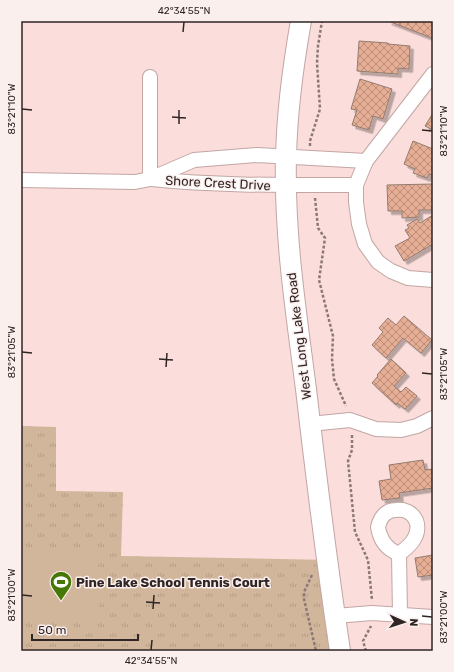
<svg xmlns="http://www.w3.org/2000/svg" width="454" height="672" font-family="Rubik,sans-serif">
  <style>
    .grass { fill: url(#grass-tufts) }
    .pitch { fill: #d1b69b }
    .building { fill: url(#building-cross-hatch); stroke: #927b70; filter: url(#shadow) }
    .lines { fill: none; stroke-linecap: round; stroke-linejoin: round }
    .street-casing { stroke: #c2a6a4; stroke-width: 16 }
    .secondary-casing { stroke: #c2a6a4; stroke-width: 22 }
    .path { stroke: #8c7977; stroke-width: 2.5; stroke-dasharray: 3 2; stroke-linecap: butt }
    .street { stroke: #fff; stroke-width: 14 }
    .secondary { stroke: #fff; stroke-width: 20 }
    .ticks { fill: none; stroke: #2f2524; stroke-width: 1.5 }
    .labels { text-anchor: middle; dominant-baseline: central; stroke-width: 3; stroke-linejoin: round; paint-order: stroke }
    .street-label { font-size: 13px; fill: #2f2524; stroke: #fbefee }
    .poi-label { font-size: 13px; font-weight: bold; fill: #2f2524; stroke: #fbefee; text-anchor: start }
    .neatline { fill: none; stroke: #2f2524; stroke-width: 1.5 }
    .ticks-label { font-size: 10px; text-anchor: middle; fill: #2f2524 }
  </style>
  <defs>
    <pattern id="grass-tufts" width="24" height="20" patternUnits="userSpaceOnUse"><rect width="24" height="20" fill="#d1b69b"/><path d="M3 7l-1-3M5 7V3M7 7l1-3M15 17l-1-3M17 17v-4M19 17l1-3" fill="none" stroke="#b49c85"/></pattern>
    <pattern id="building-cross-hatch" width="8" height="8" patternUnits="userSpaceOnUse"><rect width="8" height="8" fill="#e6ae94"/><path d="M0 0l8 8M0 8l8-8" fill="none" stroke="#bb8d79"/></pattern>
    <filter id="shadow"><feDropShadow dx="3.5" dy="3.5" stdDeviation="0" flood-color="#0004"/></filter>
  </defs>
  <rect width="100%" height="100%" fill="#fbdedb"/>
  <path class="grass" d="M21,426L56,427V491L123,492L121,556L332,560L339,651H21Z"/>
  <path class="pitch" d="M23,550H98L99,619H23Z"/>
  <g class="building">
    <path d="M388,21H433V35L432,38Z"/>
    <path d="M359,41L388,43V44L410,46L409,69L398,68V74L357,71Z"/>
    <path d="M360,79L392,89L383,119L373,116L369,130L352,125L357,110L351,109Z"/>
    <path d="M433,113V130L425,126Z"/>
    <path d="M413,141L433,149V175L429,174L427,178L413,173L415,169L404,164Z"/>
    <path d="M433,184V210H419V217L402,218V211H388L387,185Z"/>
    <path d="M433,215V244L404,261L395,246L410,238L405,230L409,228L407,225L417,219L420,223Z"/>
    <path d="M404,316L432,340L421,353L403,338L386,358L372,345L383,332L379,328L388,318L396,325Z"/>
    <path d="M391,359L406,373L394,386L401,392L406,387L417,396L405,409L397,403L396,405L372,383L378,376L377,375Z"/>
    <path d="M423,460L425,470L433,469V488L399,493L400,498L382,500L379,481L391,479L389,465Z"/>
    <path d="M433,555V575L418,577L415,558Z"/>
  </g>
  <g class="lines">
    <g class="street-casing">
      <g id="street">
        <path d="M433,74L366,161L356,185V202L359,224L365,244L378,262L391,271L408,278L433,280"/>
        <path d="M150,179V77"/>
        <path d="M152,179C220,186 288,185 356,185"/>
        <path d="M21,180L135,182L150,179L194,160L257,155L366,161"/>
        <path d="M310,424L350,420L376,429L401,430L417,426L433,418"/>
        <path d="M399,554C386,549 380,540 378,527C379,523 381,517 385,514C388,511 392,510 396,510C413,508 423,524 414,539C411,545 404,550 399,554L400,615"/>
        <path d="M335,616L372,613L433,617"/>
      </g>
    </g>
    <g class="secondary-casing">
      <path id="secondary" d="M301,21C293,66 287,111 286,157C284,235 296,312 306,389C316,476 327,564 340,651"/>
    </g>
    <g class="path">
      <path d="M310,146V141L320,109L317,63L318,46L322,21"/>
      <path d="M315,198L318,228L325,238L319,280L333,336L332,359L334,379L346,406"/>
      <path d="M352,435V450L348,461L355,532L368,560L372,600"/>
      <path d="M312,575L304,592V599L316,651"/>
      <path d="M366,651L363,641L371,626"/>
    </g>
    <use href="#street" class="street"/>
    <use href="#secondary" class="secondary"/>
  </g>
  <path class="ticks" d="M183,32L184,22M22,109L32,110M172,117L186,118M179,124V110M422,130L432,131M22,352L32,353M159,359L173,360M166,367L167,353M422,373L432,374M22,595L32,596M146,602L160,603M153,609L154,595M422,616L432,617M151,650L152,640"/>
  <defs>
    <g id="stadium-pin" transform="scale(1.15)"><path d="M0 17L-7.5 6A9.5 9.5 0 1 1 7.5 6Z" fill="#457805" stroke="#fbefee"/><path d="M0-5a6.5 5 0 1 0 0 10a6.5 5 0 1 0 0-10ZM-3.5-1.8h7v3.6h-7Z" fill="#fff"/></g>
  </defs>
  <g fill-rule="evenodd">
    <use href="#stadium-pin" x="61" y="582"/>
  </g>
  <g class="labels">
    <g class="street-label">
      <text transform="translate(218 183) rotate(3)">Shore Crest Drive</text>
      <text transform="translate(299 336) rotate(-97)">West Long Lake Road</text>
    </g>
    <g class="poi-label">
      <text x="76" y="582">Pine Lake School Tennis Court</text>
    </g>
  </g>
  <rect width="454" height="672" fill="none" stroke="#fbefee" stroke-width="44"/>
  <g transform="translate(404 622) rotate(93)" stroke="#fbefee" stroke-width="3" paint-order="stroke">
  <path d="M0-3L7 15L0 10L-7 15Z" fill="#2f2524"/>
  <text y="-6" font-size="11" font-weight="bold" text-anchor="middle" fill="#2f2524">N</text>
  </g>
  <path d="M32 634v6h106v-6" fill="none" stroke="#2f2524" stroke-width="2"/>
  <text x="38" y="634" font-size="12" fill="#2f2524" stroke="#fbefee" stroke-width="3" paint-order="stroke">50 m</text>
  <rect x="22" y="22" width="410" height="628" class="neatline"/>
  <g class="ticks-label">
    <text x="184" y="14">42°34'55"N</text>
    <text transform="translate(11 109) rotate(-90)" y="4">83°21'10"W</text>
    <text transform="translate(443 131) rotate(-90)" y="4">83°21'10"W</text>
    <text transform="translate(11 352) rotate(-90)" y="4">83°21'05"W</text>
    <text transform="translate(443 374) rotate(-90)" y="4">83°21'05"W</text>
    <text transform="translate(11 595) rotate(-90)" y="4">83°21'00"W</text>
    <text transform="translate(443 617) rotate(-90)" y="4">83°21'00"W</text>
    <text x="151" y="664">42°34'55"N</text>
  </g>
</svg>
